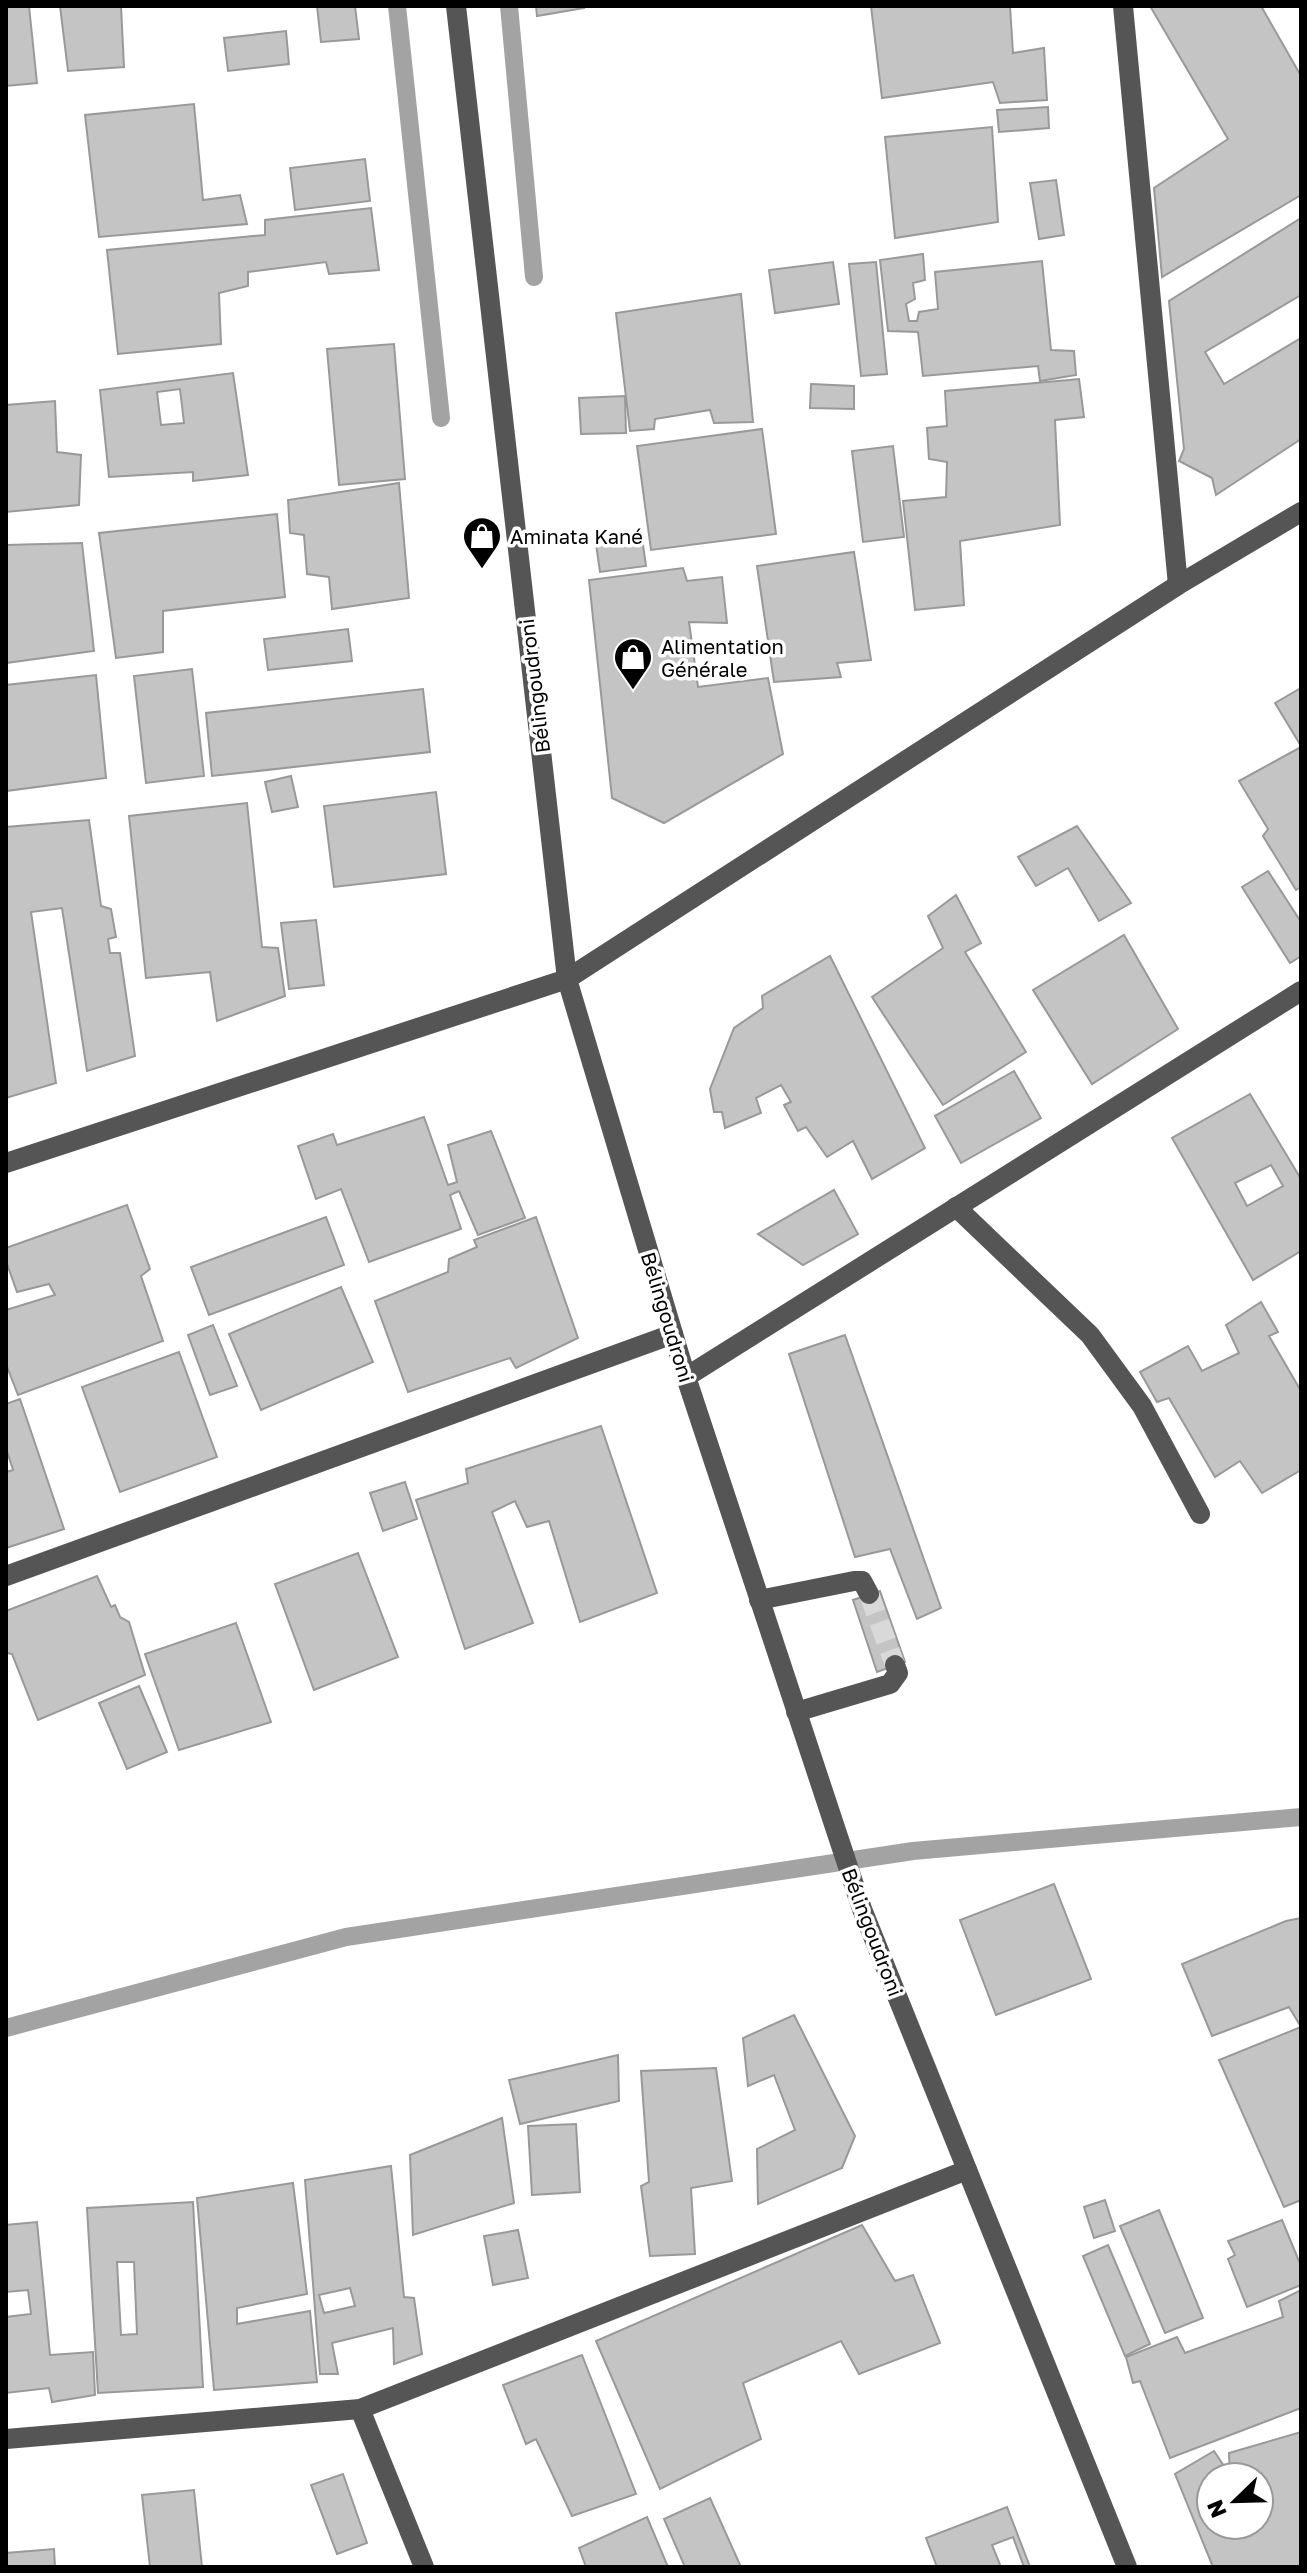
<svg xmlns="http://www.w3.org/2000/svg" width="1307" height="2573" font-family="'Golos Text',sans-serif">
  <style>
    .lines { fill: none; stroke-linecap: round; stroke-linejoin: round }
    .stream { stroke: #a3a3a3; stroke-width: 18 }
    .building { fill: #c4c4c4; stroke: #999; stroke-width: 2; fill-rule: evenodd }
    .minor-tunnel { stroke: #d9d9d9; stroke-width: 20; stroke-dasharray: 20 10; stroke-linecap: butt }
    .minor { stroke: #555; stroke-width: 20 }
    .labels { text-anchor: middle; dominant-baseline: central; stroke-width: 7; stroke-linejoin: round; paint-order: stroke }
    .poi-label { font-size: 20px; fill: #000; stroke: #fff; text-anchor: start }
    .street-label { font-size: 20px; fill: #000; stroke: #fff }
  </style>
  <rect width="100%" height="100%" fill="#fff"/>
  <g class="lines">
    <g class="stream">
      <path d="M397,6L441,418"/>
      <path d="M509,6L534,277"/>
      <path d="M6,2028L346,1937L913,1851L1301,1817"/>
    </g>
  </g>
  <g class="building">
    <path d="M6,6H29L37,83L6,86Z"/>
    <path d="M60,6H121L124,67L68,71Z"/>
    <path d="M317,6H355L359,39L321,42Z"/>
    <path d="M536,6H583L584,8L537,16Z"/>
    <path d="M871,6H1010L1013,53L1044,48L1047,100L1000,103L993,82L882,98Z"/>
    <path d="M1150,6H1261L1301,76V195L1162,277L1154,188L1228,139Z"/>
    <path d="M286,31L289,64L228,71L224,38Z"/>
    <path d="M194,104L203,200L240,195L247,224L99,237L85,115Z"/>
    <path d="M1048,107L1049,128L999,132L997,110Z"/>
    <path d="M992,127L998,222L895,238L885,137Z"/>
    <path d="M365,159L370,201L295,210L290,168Z"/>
    <path d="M1056,180L1064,235L1039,239L1030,183Z"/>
    <path d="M371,208L379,270L329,274L326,262L248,272V286L219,293L221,344L118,354L107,250L265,235V220Z"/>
    <path d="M1301,218V295L1205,352L1224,384L1301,338V439L1216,495L1212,478L1179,461L1184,449L1169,301Z"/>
    <path d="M923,254L925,280L913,283L915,299L906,304L909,321H917L919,312L938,309L935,272L1042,261L1051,350L1074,351L1076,375L1040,381L1038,366L923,376L918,332L888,331L880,260Z"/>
    <path d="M833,262L839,304L775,313L769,270Z"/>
    <path d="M876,262L887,374L861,376L849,264Z"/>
    <path d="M741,294L753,422L714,423L710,410L655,419L654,429L630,431L616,313Z"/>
    <path d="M394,344L405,479L339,485L327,349Z"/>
    <path d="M233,373L248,475L193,481V472L109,477L100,390ZM180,389L184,423L161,425L157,392Z"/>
    <path d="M1079,379L1084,417L1055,420L1060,525L960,541L964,605L915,610L903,501L946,497L947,462L929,459L927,428L947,426L945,391Z"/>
    <path d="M811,384L854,386V409L810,408Z"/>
    <path d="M625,396L626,433L581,434L579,398Z"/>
    <path d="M55,401L57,452L81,455L79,505L6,512V405Z"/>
    <path d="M762,429L776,534L651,550L637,446Z"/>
    <path d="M893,446L904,537L863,542L852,451Z"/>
    <path d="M399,483L409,598L332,609L329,577L307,574L304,535L290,533L288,500Z"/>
    <path d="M277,514L285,597L163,611V652L116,658L99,533Z"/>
    <path d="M642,538L646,566L600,572L596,544Z"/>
    <path d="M82,543L94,651L6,663V545Z"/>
    <path d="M854,552L871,660L837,663L841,677L774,682L757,566Z"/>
    <path d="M683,568L687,581L722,577L727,623L689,622L698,687L768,678L783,754L664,823L612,798L589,580Z"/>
    <path d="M348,629L352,661L268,670L264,639Z"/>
    <path d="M192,669L204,776L146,783L134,676Z"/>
    <path d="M96,675L106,778L6,791V685Z"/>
    <path d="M1301,688V746L1275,703Z"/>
    <path d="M423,689L430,752L212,776L206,713Z"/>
    <path d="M1301,747V887L1296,890L1263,836L1268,829L1239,781Z"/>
    <path d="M291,776L298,807L272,812L265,782Z"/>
    <path d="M436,792L446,874L334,887L324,806Z"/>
    <path d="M247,803L262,947L278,948L285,996L217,1021L210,972L146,978L129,816Z"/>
    <path d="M89,820L101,906L111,909L116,937L108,939L110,953H120L135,1056L87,1071L62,908L31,912L56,1083L6,1098V827Z"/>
    <path d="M1077,826L1131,903L1099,921L1068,868L1036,886L1018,857Z"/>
    <path d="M1268,871L1301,922V956L1290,963L1242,887Z"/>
    <path d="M956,895L981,943L965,952L1026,1052L943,1105L872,997L943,948L928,916Z"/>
    <path d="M316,920L324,985L289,989L281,923Z"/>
    <path d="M1124,935L1178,1029L1092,1084L1033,990Z"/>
    <path d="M830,956L925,1148L872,1179L853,1141L827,1157L806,1127L798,1131L784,1105L791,1102L781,1085L756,1098L761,1113L725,1128L722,1112H714L710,1089L734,1028L763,1008L762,996Z"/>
    <path d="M1014,1071L1041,1118L961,1163L935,1116Z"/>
    <path d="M1250,1094L1301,1179V1251L1253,1280L1172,1138ZM1271,1165L1283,1186L1247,1206L1235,1183Z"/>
    <path d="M424,1117L448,1185L457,1182L448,1145L491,1131L525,1218L478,1235L459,1191L450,1195L461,1229L369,1262L341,1189L316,1199L298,1146L333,1134L337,1145Z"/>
    <path d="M834,1190L858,1234L803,1265L758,1234Z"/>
    <path d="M127,1205L150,1269L141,1276L163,1341L18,1395L6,1364V1310L55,1295L49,1284L17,1292L6,1261V1248Z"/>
    <path d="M326,1217L344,1265L209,1315L191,1267Z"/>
    <path d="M536,1217L578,1338L516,1368L510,1358L408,1392L375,1301L448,1272L449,1259L477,1247L474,1240Z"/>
    <path d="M341,1287L373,1362L261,1410L229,1334Z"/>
    <path d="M1261,1302L1278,1332L1269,1336L1301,1391V1470L1262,1493L1240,1461L1215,1477L1169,1398L1157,1402L1140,1372L1188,1346L1202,1371L1239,1353L1226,1325Z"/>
    <path d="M213,1325L237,1386L210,1395L188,1335Z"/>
    <path d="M845,1335L941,1608L917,1619L890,1549L855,1557L789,1354Z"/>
    <path d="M179,1352L217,1457L120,1492L82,1387Z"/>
    <path d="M20,1399L64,1529L6,1548V1472L13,1470L6,1448V1404Z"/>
    <path d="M601,1426L657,1593L580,1622L549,1521L527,1527L515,1501L492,1512L533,1623L465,1649L416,1500L468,1483L466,1469Z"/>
    <path d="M405,1482L417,1519L383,1531L370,1493Z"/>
    <path d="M358,1553L398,1657L314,1690L275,1584Z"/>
    <path d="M97,1576L111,1607L115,1605L120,1617L129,1622L145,1675L38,1720L12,1654L6,1653V1611Z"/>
    <path d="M880,1591L905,1662L877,1672L853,1600Z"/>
    <path d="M236,1623L271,1722L179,1750L145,1654Z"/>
    <path d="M139,1686L167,1752L127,1769L99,1703Z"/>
    <path d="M1054,1884L1091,1979L996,2015L960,1920Z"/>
    <path d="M1301,1918V2200L1284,2207L1219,2060L1301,2027L1289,2007L1212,2036L1182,1964L1286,1921Z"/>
    <path d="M794,2015L855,2136L842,2168L758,2204L757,2149L795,2130L774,2075L748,2086L743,2038Z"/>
    <path d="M618,2055L619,2101L520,2124L509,2080Z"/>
    <path d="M716,2068L732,2181L691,2188L695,2254L650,2256L641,2186L649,2182L641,2071Z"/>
    <path d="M502,2118L514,2203L413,2235L410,2155Z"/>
    <path d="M576,2124L580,2192L532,2195L528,2126Z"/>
    <path d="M391,2166L404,2297L414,2298L422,2354L394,2364L393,2328L332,2343L338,2374H320L305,2180ZM350,2288L355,2306L324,2313L319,2295Z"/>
    <path d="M293,2183L307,2294L237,2308V2324L310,2311L317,2382L214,2390L197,2198Z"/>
    <path d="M1105,2200L1115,2231L1094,2238L1084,2207Z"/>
    <path d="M193,2202L203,2387L98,2393L87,2208ZM117,2262H134L137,2334L121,2335Z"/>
    <path d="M1159,2210L1203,2318L1165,2333L1120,2226Z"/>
    <path d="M1282,2220L1301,2266V2285L1247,2307L1228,2259L1235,2255L1228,2241Z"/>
    <path d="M37,2222L50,2355L93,2352L95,2395L52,2402L49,2388L6,2393V2317L31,2314L28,2290L6,2292V2225Z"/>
    <path d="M862,2225L895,2281L913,2275L940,2343L859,2374L841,2341L743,2383L761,2439L660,2489L596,2341Z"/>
    <path d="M518,2230L528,2278L493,2285L484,2236Z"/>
    <path d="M1108,2245L1150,2344L1125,2356L1083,2256Z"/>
    <path d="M1301,2290V2408L1170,2458L1140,2381L1133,2383L1126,2357L1177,2337L1185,2353L1283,2317L1279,2301Z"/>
    <path d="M582,2355L636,2494L572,2516L536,2439L526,2444L503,2385Z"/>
    <path d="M1301,2432V2567H1213L1175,2474L1214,2451L1230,2475L1229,2453ZM1211,2477H1259V2525H1211Z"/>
    <path d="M343,2474L367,2543L337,2554L311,2485Z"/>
    <path d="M194,2490L202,2567H150L142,2495Z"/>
    <path d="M710,2498L741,2567H685L664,2519Z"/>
    <path d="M1007,2507L1030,2567H1024L1013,2537L992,2545L1001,2567H937L926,2538Z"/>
    <path d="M647,2517L668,2567H586L579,2548Z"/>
    <path d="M54,2549L55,2567H6V2553Z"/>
  </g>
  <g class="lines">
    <path class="minor-tunnel" d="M869,1594L895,1665"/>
    <g class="minor">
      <path d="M456,6L567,979L686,1377L862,1909L1127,2567"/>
      <path d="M1123,6L1178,585"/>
      <path d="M6,1163L567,979L1178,585L1301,512"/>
      <path d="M956,1207L1090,1335L1142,1406L1200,1514"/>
      <path d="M686,1377L1301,991"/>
      <path d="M6,1576L673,1334"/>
      <path d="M759,1600L854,1581H862L869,1594"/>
      <path d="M796,1712L890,1684L898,1673L895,1665"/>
      <path d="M360,2409L424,2567"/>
      <path d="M6,2439L360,2409L967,2170"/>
    </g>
  </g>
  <defs>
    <g id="shop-pin" transform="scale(2)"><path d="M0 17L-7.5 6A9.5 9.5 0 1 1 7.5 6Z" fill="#000" stroke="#fff"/><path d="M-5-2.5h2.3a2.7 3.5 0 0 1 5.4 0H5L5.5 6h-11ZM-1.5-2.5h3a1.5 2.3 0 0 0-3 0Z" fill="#fff"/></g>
  </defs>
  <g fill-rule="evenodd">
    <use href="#shop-pin" x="482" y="536"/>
    <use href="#shop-pin" x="633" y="657"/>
  </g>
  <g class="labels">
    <g class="poi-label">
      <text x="510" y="536">Aminata Kané</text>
      <text x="661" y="646">Alimentation<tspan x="661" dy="23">Générale</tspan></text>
    </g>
    <g class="street-label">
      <text transform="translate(534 686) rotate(-97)">Bélingoudroni</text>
      <text transform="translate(668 1317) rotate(73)">Bélingoudroni</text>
      <text transform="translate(873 1932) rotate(69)">Bélingoudroni</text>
    </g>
  </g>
  <rect width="1307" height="2573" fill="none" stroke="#000000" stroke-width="16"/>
  <g transform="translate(1235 2501) rotate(247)"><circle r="38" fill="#ffffff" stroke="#999999" stroke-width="2"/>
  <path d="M0-6L14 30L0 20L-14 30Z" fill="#000000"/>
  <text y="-12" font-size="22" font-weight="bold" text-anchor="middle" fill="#000000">N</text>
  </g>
</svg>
